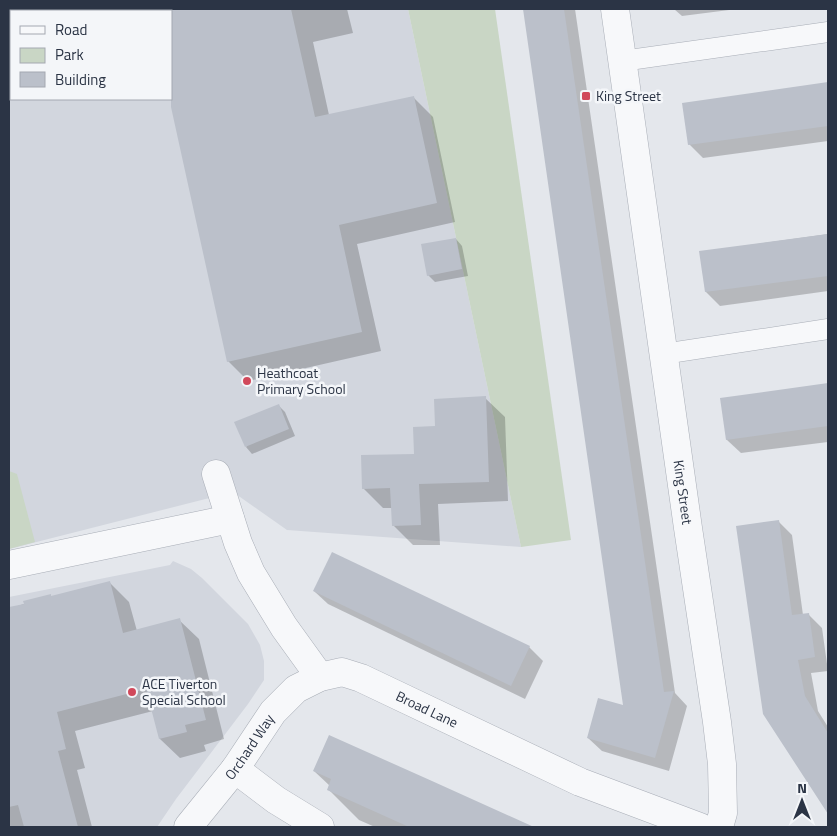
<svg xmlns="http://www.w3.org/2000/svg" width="837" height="836" font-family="'Titillium Web',sans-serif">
	<rect width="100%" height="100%" fill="#e4e7ec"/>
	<g fill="#d2d6de" fill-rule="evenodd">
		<path d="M 9,9 L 408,9 L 521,547 L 287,530 L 233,492 L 9,549 ZM 11,11 L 171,11 L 171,99 L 11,99 Z"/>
		<path d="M 173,561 L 191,569 L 202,578 L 248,624 L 260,645 L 264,661 L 264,680 L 248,704 L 176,799 L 157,827 L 9,827 L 9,597 L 170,565 Z"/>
	</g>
	<g fill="#c9d6c5">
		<path d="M 408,9 L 495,9 L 571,540 L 521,547 Z"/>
		<path d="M 9,471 L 17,474 L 35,542 L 9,549 Z"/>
	</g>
	<g fill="#0003">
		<path d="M 125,9 L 347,9 L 353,33 L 313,42 L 329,115 L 413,97 L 433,117 L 455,222 L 357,244 L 381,351 L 248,381 L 228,361 L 171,99 L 171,11 L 126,11 Z"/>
		<path d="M 524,9 L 575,9 L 675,693 L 687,706 L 669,771 L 602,751 L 588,738 L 625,707 Z"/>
		<path d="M 674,9 L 737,9 L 682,16 Z"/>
		<path d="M 828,84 L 828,141 L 703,158 L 689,144 L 683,104 Z"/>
		<path d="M 828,234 L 828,291 L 720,306 L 706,292 L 701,252 Z"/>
		<path d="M 456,239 L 462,246 L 468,276 L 435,282 L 428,275 Z"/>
		<path d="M 828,385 L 828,442 L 741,453 L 727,440 L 722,399 Z"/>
		<path d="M 485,398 L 505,417 L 508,501 L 438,504 L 440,545 L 413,545 L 393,525 L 392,508 L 383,508 L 363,488 L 416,455 L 436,427 Z"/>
		<path d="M 278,405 L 285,412 L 295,436 L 252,454 L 246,447 Z"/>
		<path d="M 778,521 L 792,535 L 803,615 L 808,614 L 822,628 L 828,671 L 811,673 L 818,711 L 828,727 L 828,804 L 814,790 Z"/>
		<path d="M 110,583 L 129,602 L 137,631 L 179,620 L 199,639 L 224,739 L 204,745 L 206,751 L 180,758 L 160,739 L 153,711 L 75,731 L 85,768 L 77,770 L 92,827 L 9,827 L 9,609 L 50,595 L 52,597 Z"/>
		<path d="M 314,591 L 529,647 L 543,661 L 525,699 L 328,604 Z"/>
		<path d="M 314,771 L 528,826 L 529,827 L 375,827 L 359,820 L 328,789 L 330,786 Z"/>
	</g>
	<g fill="#bbc0ca">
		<path d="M 171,9 L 291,9 L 315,117 L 414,96 L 437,203 L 339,225 L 362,332 L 227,362 L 171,107 Z"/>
		<path d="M 523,9 L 564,9 L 664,692 L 674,691 L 655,758 L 587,738 L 598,698 L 623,705 Z"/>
		<path d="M 828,82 L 828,126 L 688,145 L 682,103 Z"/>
		<path d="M 828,234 L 828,276 L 705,292 L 699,251 Z"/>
		<path d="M 456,238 L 462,269 L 427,276 L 421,244 Z"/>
		<path d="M 828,383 L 828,426 L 726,440 L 720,398 Z"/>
		<path d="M 486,396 L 489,482 L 419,484 L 421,525 L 392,526 L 390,488 L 362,489 L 361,455 L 414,454 L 413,427 L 435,426 L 434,399 Z"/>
		<path d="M 279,404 L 289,429 L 245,447 L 234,422 Z"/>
		<path d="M 779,520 L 792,615 L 809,613 L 815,657 L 798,660 L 805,696 L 828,733 L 828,814 L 763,714 L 736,526 Z"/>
		<path d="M 332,552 L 530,646 L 511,686 L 313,591 Z"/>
		<path d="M 110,581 L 123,633 L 180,618 L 206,720 L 185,725 L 187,732 L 159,739 L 146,689 L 57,712 L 66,749 L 58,751 L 78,827 L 24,827 L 18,805 L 9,807 L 9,607 L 24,604 L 23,601 L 51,594 L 51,596 Z"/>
		<path d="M 329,735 L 432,781 L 534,827 L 409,827 L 327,790 L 331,779 L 313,771 Z"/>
	</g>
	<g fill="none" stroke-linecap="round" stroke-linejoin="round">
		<g stroke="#a9aeb7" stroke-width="21">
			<g id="lane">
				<path d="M 622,61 L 828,32"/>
				<path d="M 663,354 L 828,329"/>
			</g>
		</g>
		<g stroke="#a9aeb7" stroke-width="29">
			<g id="street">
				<path id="s1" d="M 615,9 L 688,528 L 717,722 L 722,764 L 723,813 L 719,827"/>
				<path d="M 216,474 L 238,543 L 251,573 L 284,627 L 320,677"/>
				<path d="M 9,565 L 230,519"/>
				<path d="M 235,769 L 276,800 L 320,827"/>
				<path id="s2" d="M 188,827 L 235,769 L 273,712 L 296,689 L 320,677 L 342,672 L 361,678 L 580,782 L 700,827"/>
			</g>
		</g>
		<use href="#lane" stroke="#f7f8fa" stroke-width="20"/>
		<use href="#street" stroke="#f7f8fa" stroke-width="28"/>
	</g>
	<g fill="#d1495b" stroke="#f4f6f9" stroke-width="2">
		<rect x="581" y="91" width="10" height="10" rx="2.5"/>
		<circle cx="247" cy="381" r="5"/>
		<circle cx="132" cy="692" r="5"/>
	</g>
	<g text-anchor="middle" stroke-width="5" stroke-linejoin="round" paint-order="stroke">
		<g font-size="14" fill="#2b3445" stroke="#f4f6f9" text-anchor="start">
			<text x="596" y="101">King Street</text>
			<text x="257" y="378">Heathcoat<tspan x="257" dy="16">Primary School</tspan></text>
			<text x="142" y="689">ACE Tiverton<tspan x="142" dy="16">Special School</tspan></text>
		</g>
		<g font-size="14" fill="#2b3445" stroke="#f4f6f9">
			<text dy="5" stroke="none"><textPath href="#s1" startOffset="488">King Street</textPath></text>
			<text dy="5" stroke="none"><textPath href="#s2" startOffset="318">Broad Lane</textPath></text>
			<text dy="5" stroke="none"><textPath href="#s2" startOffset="101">Orchard Way</textPath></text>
		</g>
	</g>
	<rect width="837" height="836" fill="none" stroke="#2b3445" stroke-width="20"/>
	<rect x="10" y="10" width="162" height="90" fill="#f4f6f9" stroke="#a4a8b1"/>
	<rect x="20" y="26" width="25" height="8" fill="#f7f8fa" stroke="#a4a8b1"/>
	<text x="55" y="35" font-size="15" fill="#2b3445">Road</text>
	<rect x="20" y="48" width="25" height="15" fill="#c9d6c5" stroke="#a4a8b1"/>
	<text x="55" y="60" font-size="15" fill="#2b3445">Park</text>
	<rect x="20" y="72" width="25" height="15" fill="#bbc0ca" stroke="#a4a8b1"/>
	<text x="55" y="85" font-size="15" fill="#2b3445">Building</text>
	<g transform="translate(802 801)" stroke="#f4f6f9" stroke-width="4" paint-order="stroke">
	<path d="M0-4L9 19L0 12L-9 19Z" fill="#2b3445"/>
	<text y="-8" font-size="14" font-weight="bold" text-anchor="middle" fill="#2b3445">N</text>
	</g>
</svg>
